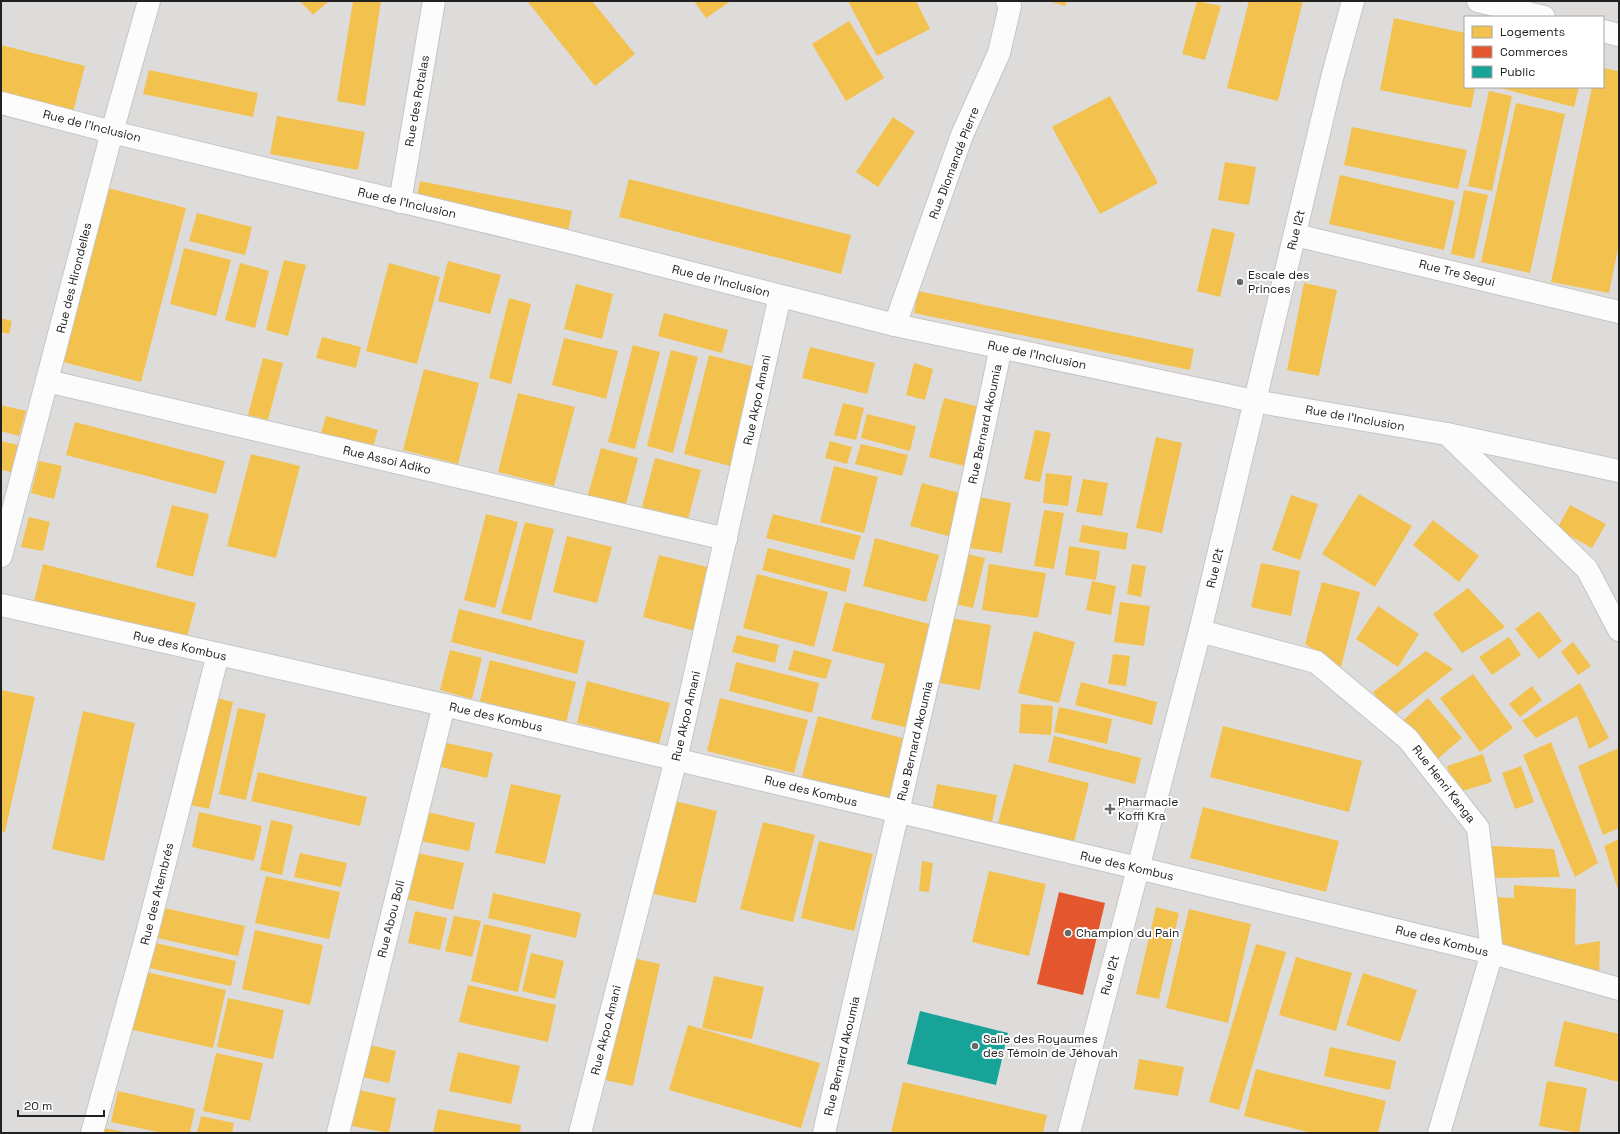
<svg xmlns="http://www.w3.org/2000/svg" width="1620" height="1134" font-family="'Space Grotesk',sans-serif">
	<rect width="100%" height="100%" fill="#efece9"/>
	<path fill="#dedcdb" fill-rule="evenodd" d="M 1,1 L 1619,1 L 1619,1133 L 1,1133 ZM 1465,17 L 1603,17 L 1603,87 L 1465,87 Z"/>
	<g fill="#f2c14e">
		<path d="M 300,1 L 329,1 L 313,15 Z"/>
		<path d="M 353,1 L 381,1 L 365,106 L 337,101 Z"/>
		<path d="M 527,1 L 592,1 L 635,54 L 595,86 Z"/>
		<path d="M 694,1 L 731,1 L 706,18 Z"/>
		<path d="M 848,1 L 916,1 L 930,29 L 877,56 Z"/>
		<path d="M 1048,1 L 1067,1 L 1065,6 Z"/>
		<path d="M 1197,1 L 1221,6 L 1205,60 L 1182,54 Z"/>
		<path d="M 1249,1 L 1303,1 L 1278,101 L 1227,88 Z"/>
		<path d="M 1394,18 L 1465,33 L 1465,87 L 1475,87 L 1471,108 L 1380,90 Z"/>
		<path d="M 849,21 L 884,78 L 846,101 L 812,44 Z"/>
		<path d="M 1,45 L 85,66 L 73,112 L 1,93 Z"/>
		<path d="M 1603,68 L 1619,71 L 1619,244 L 1609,293 L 1551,282 L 1592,87 L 1603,87 Z"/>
		<path d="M 149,70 L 258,93 L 253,117 L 143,94 Z"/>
		<path d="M 1496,87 L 1579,87 L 1574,107 Z"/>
		<path d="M 1489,91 L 1512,96 L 1492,191 L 1468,186 Z"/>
		<path d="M 1110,96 L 1158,183 L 1100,214 L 1052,127 Z"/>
		<path d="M 1516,103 L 1565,114 L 1530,273 L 1481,262 Z"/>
		<path d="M 277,116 L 365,132 L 358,170 L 270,154 Z"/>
		<path d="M 893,117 L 915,132 L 878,187 L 856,172 Z"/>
		<path d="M 1352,127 L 1467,150 L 1458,189 L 1344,165 Z"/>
		<path d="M 1225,162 L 1256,167 L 1249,205 L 1218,200 Z"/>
		<path d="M 1340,175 L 1455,201 L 1444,250 L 1329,224 Z"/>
		<path d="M 629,179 L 851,235 L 841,274 L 619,217 Z"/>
		<path d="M 420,181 L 572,211 L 568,232 L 416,202 Z"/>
		<path d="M 104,187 L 186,208 L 141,382 L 59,361 Z"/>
		<path d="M 1464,190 L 1488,195 L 1474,259 L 1451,254 Z"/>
		<path d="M 197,213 L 252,227 L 245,255 L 189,241 Z"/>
		<path d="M 1212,228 L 1235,233 L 1220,297 L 1197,291 Z"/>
		<path d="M 184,248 L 231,260 L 216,316 L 170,304 Z"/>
		<path d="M 284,260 L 306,265 L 288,336 L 266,330 Z"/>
		<path d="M 448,261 L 501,275 L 490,314 L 438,301 Z"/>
		<path d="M 240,263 L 269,271 L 255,328 L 225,320 Z"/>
		<path d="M 389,263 L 440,277 L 417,364 L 366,351 Z"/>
		<path d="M 1304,283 L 1337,290 L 1319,376 L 1287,370 Z"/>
		<path d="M 576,284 L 613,294 L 602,339 L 564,329 Z"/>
		<path d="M 918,291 L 1194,349 L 1190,370 L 914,313 Z"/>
		<path d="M 509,298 L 531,304 L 511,384 L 489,378 Z"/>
		<path d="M 664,313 L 728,330 L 722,353 L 658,336 Z"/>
		<path d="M 1,318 L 12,321 L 9,334 L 1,332 Z"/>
		<path d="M 322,337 L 361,347 L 356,368 L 316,358 Z"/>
		<path d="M 564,338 L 618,351 L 606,399 L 552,385 Z"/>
		<path d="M 633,345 L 660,352 L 635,449 L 608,442 Z"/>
		<path d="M 810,347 L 875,363 L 867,394 L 802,378 Z"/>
		<path d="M 671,350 L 698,357 L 673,453 L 647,446 Z"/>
		<path d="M 709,355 L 759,368 L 734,467 L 684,454 Z"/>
		<path d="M 263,358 L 283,363 L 268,420 L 248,415 Z"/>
		<path d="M 914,363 L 933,369 L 925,400 L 906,395 Z"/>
		<path d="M 424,369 L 479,383 L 458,464 L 403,450 Z"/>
		<path d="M 518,393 L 575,407 L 554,486 L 498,472 Z"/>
		<path d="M 944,398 L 987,409 L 972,468 L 929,457 Z"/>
		<path d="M 843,403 L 864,408 L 856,440 L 834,435 Z"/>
		<path d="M 1,405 L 26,411 L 19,436 L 1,431 Z"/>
		<path d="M 867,414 L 916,426 L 910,451 L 861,438 Z"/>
		<path d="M 326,416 L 378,430 L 373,447 L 321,433 Z"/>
		<path d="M 75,422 L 225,461 L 216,494 L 66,455 Z"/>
		<path d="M 1035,430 L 1051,433 L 1040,482 L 1024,479 Z"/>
		<path d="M 1156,437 L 1182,443 L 1162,533 L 1136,528 Z"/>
		<path d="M 1,441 L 18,445 L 11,472 L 1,470 Z"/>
		<path d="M 830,441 L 852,447 L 847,464 L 825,458 Z"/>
		<path d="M 861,444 L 908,455 L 902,476 L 855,464 Z"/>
		<path d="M 601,448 L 638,458 L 624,512 L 586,502 Z"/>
		<path d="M 251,454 L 300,466 L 276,558 L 227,546 Z"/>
		<path d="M 655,458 L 701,470 L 688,519 L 642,507 Z"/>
		<path d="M 39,461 L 62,466 L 54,499 L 31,493 Z"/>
		<path d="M 834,466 L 878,477 L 864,533 L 820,522 Z"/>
		<path d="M 1046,473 L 1072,476 L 1068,506 L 1043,503 Z"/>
		<path d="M 1083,479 L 1108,483 L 1102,516 L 1076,512 Z"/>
		<path d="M 922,483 L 967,495 L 956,538 L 910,526 Z"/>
		<path d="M 1359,494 L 1412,526 L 1375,587 L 1322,554 Z"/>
		<path d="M 1291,495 L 1318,504 L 1300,560 L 1272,550 Z"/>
		<path d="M 978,497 L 1011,503 L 1002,553 L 970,548 Z"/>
		<path d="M 172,505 L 209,514 L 193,577 L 156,567 Z"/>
		<path d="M 1570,505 L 1606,524 L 1592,548 L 1557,529 Z"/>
		<path d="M 1044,510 L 1064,513 L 1054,569 L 1034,566 Z"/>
		<path d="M 486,514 L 518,522 L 495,608 L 464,600 Z"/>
		<path d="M 773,514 L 861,536 L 854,560 L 766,538 Z"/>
		<path d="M 29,517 L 50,522 L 43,551 L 21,547 Z"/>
		<path d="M 1433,520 L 1479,556 L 1459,582 L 1413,545 Z"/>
		<path d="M 525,522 L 554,529 L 531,621 L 501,613 Z"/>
		<path d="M 1082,525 L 1128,533 L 1126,550 L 1079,542 Z"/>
		<path d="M 567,536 L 612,547 L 597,603 L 553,592 Z"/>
		<path d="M 875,538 L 939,555 L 926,602 L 863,586 Z"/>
		<path d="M 1069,546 L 1100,551 L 1096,580 L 1065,575 Z"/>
		<path d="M 768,548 L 851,569 L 846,592 L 762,570 Z"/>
		<path d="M 966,554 L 985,558 L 973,608 L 955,604 Z"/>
		<path d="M 659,555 L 711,568 L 695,631 L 643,617 Z"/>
		<path d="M 1261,563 L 1300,571 L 1291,616 L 1251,607 Z"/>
		<path d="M 43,564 L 196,603 L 186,641 L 34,602 Z"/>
		<path d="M 989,564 L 1046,573 L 1038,618 L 982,610 Z"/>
		<path d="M 1132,564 L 1146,566 L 1141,597 L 1127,594 Z"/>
		<path d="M 757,574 L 828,592 L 814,647 L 743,628 Z"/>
		<path d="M 1092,581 L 1116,586 L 1111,615 L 1086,610 Z"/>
		<path d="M 1322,582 L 1360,592 L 1341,667 L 1305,644 Z"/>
		<path d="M 1468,588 L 1505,627 L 1462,653 L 1433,614 Z"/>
		<path d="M 845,602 L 933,625 L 909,728 L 871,719 L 885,664 L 832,651 Z"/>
		<path d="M 1120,602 L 1150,606 L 1144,646 L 1114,642 Z"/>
		<path d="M 1378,606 L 1419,634 L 1398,667 L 1356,639 Z"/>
		<path d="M 459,609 L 585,641 L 577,674 L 451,642 Z"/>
		<path d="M 1539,611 L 1562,641 L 1539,659 L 1515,629 Z"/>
		<path d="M 951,618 L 991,625 L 980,690 L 940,683 Z"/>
		<path d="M 1034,631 L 1075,642 L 1059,703 L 1018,693 Z"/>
		<path d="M 737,635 L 779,645 L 775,663 L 732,652 Z"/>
		<path d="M 1509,637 L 1521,655 L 1492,675 L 1479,657 Z"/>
		<path d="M 1573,642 L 1591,666 L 1578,675 L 1561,652 Z"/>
		<path d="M 450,650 L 482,658 L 472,699 L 440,690 Z"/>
		<path d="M 794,650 L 832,660 L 826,679 L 788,670 Z"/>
		<path d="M 1426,651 L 1453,669 L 1392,717 L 1373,692 Z"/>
		<path d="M 1113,654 L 1130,656 L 1126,686 L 1108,684 Z"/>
		<path d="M 490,660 L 576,682 L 566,723 L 480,701 Z"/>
		<path d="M 736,662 L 819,683 L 812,713 L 729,691 Z"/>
		<path d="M 1473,674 L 1513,728 L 1480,752 L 1440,698 Z"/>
		<path d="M 587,681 L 670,703 L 659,744 L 577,723 Z"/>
		<path d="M 1081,682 L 1157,702 L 1152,725 L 1075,705 Z"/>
		<path d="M 1580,683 L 1609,738 L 1589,749 L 1577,716 L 1536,738 L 1522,721 Z"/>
		<path d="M 1532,686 L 1542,700 L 1520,717 L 1509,704 Z"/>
		<path d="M 1,690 L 35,697 L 5,832 L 1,831 Z"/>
		<path d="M 210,696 L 233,702 L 209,809 L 186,804 Z"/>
		<path d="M 720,698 L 808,720 L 794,773 L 707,751 Z"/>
		<path d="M 1428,698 L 1462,738 L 1434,762 L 1400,723 Z"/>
		<path d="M 1021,704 L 1053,706 L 1051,735 L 1019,733 Z"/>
		<path d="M 1059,707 L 1112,719 L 1107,744 L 1054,732 Z"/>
		<path d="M 238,708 L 266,714 L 246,800 L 219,794 Z"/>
		<path d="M 83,711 L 135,723 L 104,861 L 52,849 Z"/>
		<path d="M 818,716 L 910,740 L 894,801 L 802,777 Z"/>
		<path d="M 1223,726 L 1362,761 L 1349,812 L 1210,777 Z"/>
		<path d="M 1054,736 L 1141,758 L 1135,784 L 1048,762 Z"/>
		<path d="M 442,742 L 493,753 L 487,778 L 437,766 Z"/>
		<path d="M 1551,742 L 1598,863 L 1575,877 L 1523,755 Z"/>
		<path d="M 1619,748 L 1619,828 L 1603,835 L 1578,766 Z"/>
		<path d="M 1483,754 L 1492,782 L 1456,793 L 1447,766 Z"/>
		<path d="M 1014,764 L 1089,783 L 1074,842 L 998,823 Z"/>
		<path d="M 1521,766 L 1534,802 L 1515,809 L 1502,773 Z"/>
		<path d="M 258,772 L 367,797 L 360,826 L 251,801 Z"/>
		<path d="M 511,784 L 561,795 L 545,864 L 495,853 Z"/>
		<path d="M 937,784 L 997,795 L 991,828 L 931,817 Z"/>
		<path d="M 670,800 L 717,811 L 696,903 L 649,893 Z"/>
		<path d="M 1203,807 L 1339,841 L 1326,892 L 1190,858 Z"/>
		<path d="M 423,811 L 475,823 L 469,851 L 416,840 Z"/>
		<path d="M 199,812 L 262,826 L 254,861 L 192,847 Z"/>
		<path d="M 271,820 L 293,825 L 282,875 L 260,870 Z"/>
		<path d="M 763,822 L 815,835 L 793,922 L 740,909 Z"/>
		<path d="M 1619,839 L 1619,893 L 1604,846 Z"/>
		<path d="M 819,841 L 873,854 L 854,931 L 801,918 Z"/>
		<path d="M 1492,846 L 1554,849 L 1560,877 L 1491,878 Z"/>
		<path d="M 413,852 L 464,863 L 453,910 L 402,898 Z"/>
		<path d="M 300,853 L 347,863 L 341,887 L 294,877 Z"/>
		<path d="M 922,861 L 933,863 L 929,892 L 919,891 Z"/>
		<path d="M 989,871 L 1046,884 L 1029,956 L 972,942 Z"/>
		<path d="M 266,876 L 340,892 L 329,939 L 255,923 Z"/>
		<path d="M 1514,885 L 1576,889 L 1575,945 L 1600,941 L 1599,975 L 1500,948 L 1492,897 L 1514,898 Z"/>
		<path d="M 493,893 L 581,913 L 576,938 L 488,918 Z"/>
		<path d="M 160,907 L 245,926 L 238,956 L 153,937 Z"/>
		<path d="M 1156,907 L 1179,913 L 1159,999 L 1136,994 Z"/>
		<path d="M 1189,909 L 1251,924 L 1228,1023 L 1166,1008 Z"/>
		<path d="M 415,911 L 447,918 L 440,950 L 408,943 Z"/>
		<path d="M 454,916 L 481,921 L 472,957 L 445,951 Z"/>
		<path d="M 484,924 L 531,935 L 518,992 L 471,981 Z"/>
		<path d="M 255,930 L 323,945 L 310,1005 L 242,989 Z"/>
		<path d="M 151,942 L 236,961 L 231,986 L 145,967 Z"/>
		<path d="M 1256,944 L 1286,952 L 1239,1110 L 1209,1102 Z"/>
		<path d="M 531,953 L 564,961 L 555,999 L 522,991 Z"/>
		<path d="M 628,957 L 660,964 L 633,1086 L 600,1079 Z"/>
		<path d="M 1296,957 L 1352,973 L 1336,1031 L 1279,1015 Z"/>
		<path d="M 142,971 L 226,990 L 213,1048 L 129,1029 Z"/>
		<path d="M 1363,973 L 1417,990 L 1400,1042 L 1346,1025 Z"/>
		<path d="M 714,976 L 764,987 L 752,1039 L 702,1028 Z"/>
		<path d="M 468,985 L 556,1005 L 548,1042 L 459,1022 Z"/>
		<path d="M 228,998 L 284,1010 L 273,1059 L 217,1047 Z"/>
		<path d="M 1564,1021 L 1619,1034 L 1619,1082 L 1554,1066 Z"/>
		<path d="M 688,1025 L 820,1063 L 801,1128 L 669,1090 Z"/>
		<path d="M 361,1043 L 396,1051 L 389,1083 L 354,1075 Z"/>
		<path d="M 1330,1047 L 1396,1061 L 1390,1090 L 1324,1076 Z"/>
		<path d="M 458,1052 L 520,1066 L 511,1104 L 449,1091 Z"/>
		<path d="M 216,1053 L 263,1063 L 250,1121 L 203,1111 Z"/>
		<path d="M 1139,1059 L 1184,1067 L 1178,1096 L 1134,1089 Z"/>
		<path d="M 1256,1069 L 1386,1101 L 1378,1133 L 1312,1133 L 1244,1116 Z"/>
		<path d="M 1547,1081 L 1587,1088 L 1579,1133 L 1539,1126 Z"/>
		<path d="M 903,1082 L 1047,1115 L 1043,1133 L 891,1133 Z"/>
		<path d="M 354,1089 L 396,1098 L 389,1133 L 347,1125 Z"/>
		<path d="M 118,1091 L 195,1109 L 190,1133 L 163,1133 L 111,1122 Z"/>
		<path d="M 438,1109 L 521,1125 L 520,1133 L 433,1133 Z"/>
		<path d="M 201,1116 L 234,1123 L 232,1133 L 197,1133 Z"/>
		<path d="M 103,1128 L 125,1132 L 125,1133 L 102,1133 Z"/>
	</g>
	<path fill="#e4572e" d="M 1059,892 L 1105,903 L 1083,995 L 1037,984 Z"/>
	<path fill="#17a398" d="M 920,1011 L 1008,1033 L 996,1085 L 907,1064 Z"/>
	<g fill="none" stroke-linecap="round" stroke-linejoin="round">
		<g stroke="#c6c5c4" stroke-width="24">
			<g id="minor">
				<path d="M 1478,1 L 1544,17"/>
				<path d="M 1603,31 L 1619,35"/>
				<path d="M 1,103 L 112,132 L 566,241 L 895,325 L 1254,401 L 1447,434 L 1619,471"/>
				<path d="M 400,202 L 434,1"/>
				<path d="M 1295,235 L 1619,312"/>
				<path d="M 895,325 L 962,135 L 999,53 L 1010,6 L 1007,1"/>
				<path d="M 47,381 L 726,539"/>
				<path d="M 1447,434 L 1587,569 L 1619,630"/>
				<path d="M 1,556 L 112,132 L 149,1"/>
				<path d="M 1,605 L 444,705 L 1138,868 L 1492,953 L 1619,989"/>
				<path d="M 1200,631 L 1316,662 L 1408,739 L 1478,828 L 1492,953 L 1439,1133"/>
				<path d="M 92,1133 L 144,945 L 218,654"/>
				<path d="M 338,1133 L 444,705"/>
				<path d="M 580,1133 L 676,759 L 780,296"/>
				<path d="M 824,1133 L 954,568 L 1001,347"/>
				<path d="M 1069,1133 L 1200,631 L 1332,78 L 1353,1"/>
			</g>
		</g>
		<use href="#minor" stroke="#fdfcfc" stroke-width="22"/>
	</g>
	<g fill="#696867" stroke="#fff" stroke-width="1.5">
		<circle cx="1240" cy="282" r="4"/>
		<path d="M1108 803h4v4h4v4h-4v4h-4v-4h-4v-4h4z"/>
		<circle cx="1068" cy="933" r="4"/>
		<circle cx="975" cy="1046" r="4"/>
	</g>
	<g text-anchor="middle" stroke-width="4" stroke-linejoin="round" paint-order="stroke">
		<g font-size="12" fill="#212121" stroke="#fff">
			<text transform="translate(417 101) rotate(-80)" y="4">Rue des Rotalas</text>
			<text transform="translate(92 126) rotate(14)" y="4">Rue de l'Inclusion</text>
			<text transform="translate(954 163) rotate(-69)" y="4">Rue Diomandé Pierre</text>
			<text transform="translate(407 203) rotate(13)" y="4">Rue de l'Inclusion</text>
			<text transform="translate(1296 230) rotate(-76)" y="4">Rue I2t</text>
			<text transform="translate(1457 273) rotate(14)" y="4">Rue Tre Segui</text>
			<text transform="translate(74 278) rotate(-76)" y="4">Rue des Hirondelles</text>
			<text transform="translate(721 281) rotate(14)" y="4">Rue de l'Inclusion</text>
			<text transform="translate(1037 355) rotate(12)" y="4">Rue de l'Inclusion</text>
			<text transform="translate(757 400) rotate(-78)" y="4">Rue Akpo Amani</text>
			<text transform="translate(1355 418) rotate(10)" y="4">Rue de l'Inclusion</text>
			<text transform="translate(985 424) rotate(-78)" y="4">Rue Bernard Akoumia</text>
			<text transform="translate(387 460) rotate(13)" y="4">Rue Assoi Adiko</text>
			<text transform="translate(1215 568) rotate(-77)" y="4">Rue I2t</text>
			<text transform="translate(180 646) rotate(13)" y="4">Rue des Kombus</text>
			<text transform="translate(686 716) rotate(-77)" y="4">Rue Akpo Amani</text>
			<text transform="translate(496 717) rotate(13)" y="4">Rue des Kombus</text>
			<text transform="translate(915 741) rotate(-77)" y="4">Rue Bernard Akoumia</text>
			<text transform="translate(1444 784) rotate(52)" y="4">Rue Henri Kanga</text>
			<text transform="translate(811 791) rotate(14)" y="4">Rue des Kombus</text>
			<text transform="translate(1127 866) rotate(13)" y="4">Rue des Kombus</text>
			<text transform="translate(157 894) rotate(-76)" y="4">Rue des Atembrés</text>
			<text transform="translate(391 919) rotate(-76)" y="4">Rue Abou Boli</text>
			<text transform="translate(1442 941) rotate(14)" y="4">Rue des Kombus</text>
			<text transform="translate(1110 975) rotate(-75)" y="4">Rue I2t</text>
			<text transform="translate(606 1030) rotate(-76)" y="4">Rue Akpo Amani</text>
			<text transform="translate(842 1056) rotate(-77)" y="4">Rue Bernard Akoumia</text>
		</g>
		<g font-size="12" fill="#212121" stroke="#fff" text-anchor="start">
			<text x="1248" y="279">Escale des<tspan x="1248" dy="14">Princes</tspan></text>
			<text x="1118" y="806">Pharmacie<tspan x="1118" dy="14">Koffi Kra</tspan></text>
			<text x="1076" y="937">Champion du Pain</text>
			<text x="983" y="1043">Salle des Royaumes<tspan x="983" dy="14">des Témoin de Jéhovah</tspan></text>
		</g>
	</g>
	<rect width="1620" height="1134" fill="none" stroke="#212121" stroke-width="4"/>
	<rect x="1464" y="16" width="140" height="72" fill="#ffffff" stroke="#a6a6a6"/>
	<rect x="1472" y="26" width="20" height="12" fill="#f2c14e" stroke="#a6a6a6"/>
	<text x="1500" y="36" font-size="12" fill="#212121">Logements</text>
	<rect x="1472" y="46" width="20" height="12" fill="#e4572e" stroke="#a6a6a6"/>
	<text x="1500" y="56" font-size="12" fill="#212121">Commerces</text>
	<rect x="1472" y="66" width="20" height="12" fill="#17a398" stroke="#a6a6a6"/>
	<text x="1500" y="76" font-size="12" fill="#212121">Public</text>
	<path d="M18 1110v6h86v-6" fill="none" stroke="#212121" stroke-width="2"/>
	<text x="24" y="1110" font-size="12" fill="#212121" stroke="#ffffff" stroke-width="3" paint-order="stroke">20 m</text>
</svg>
